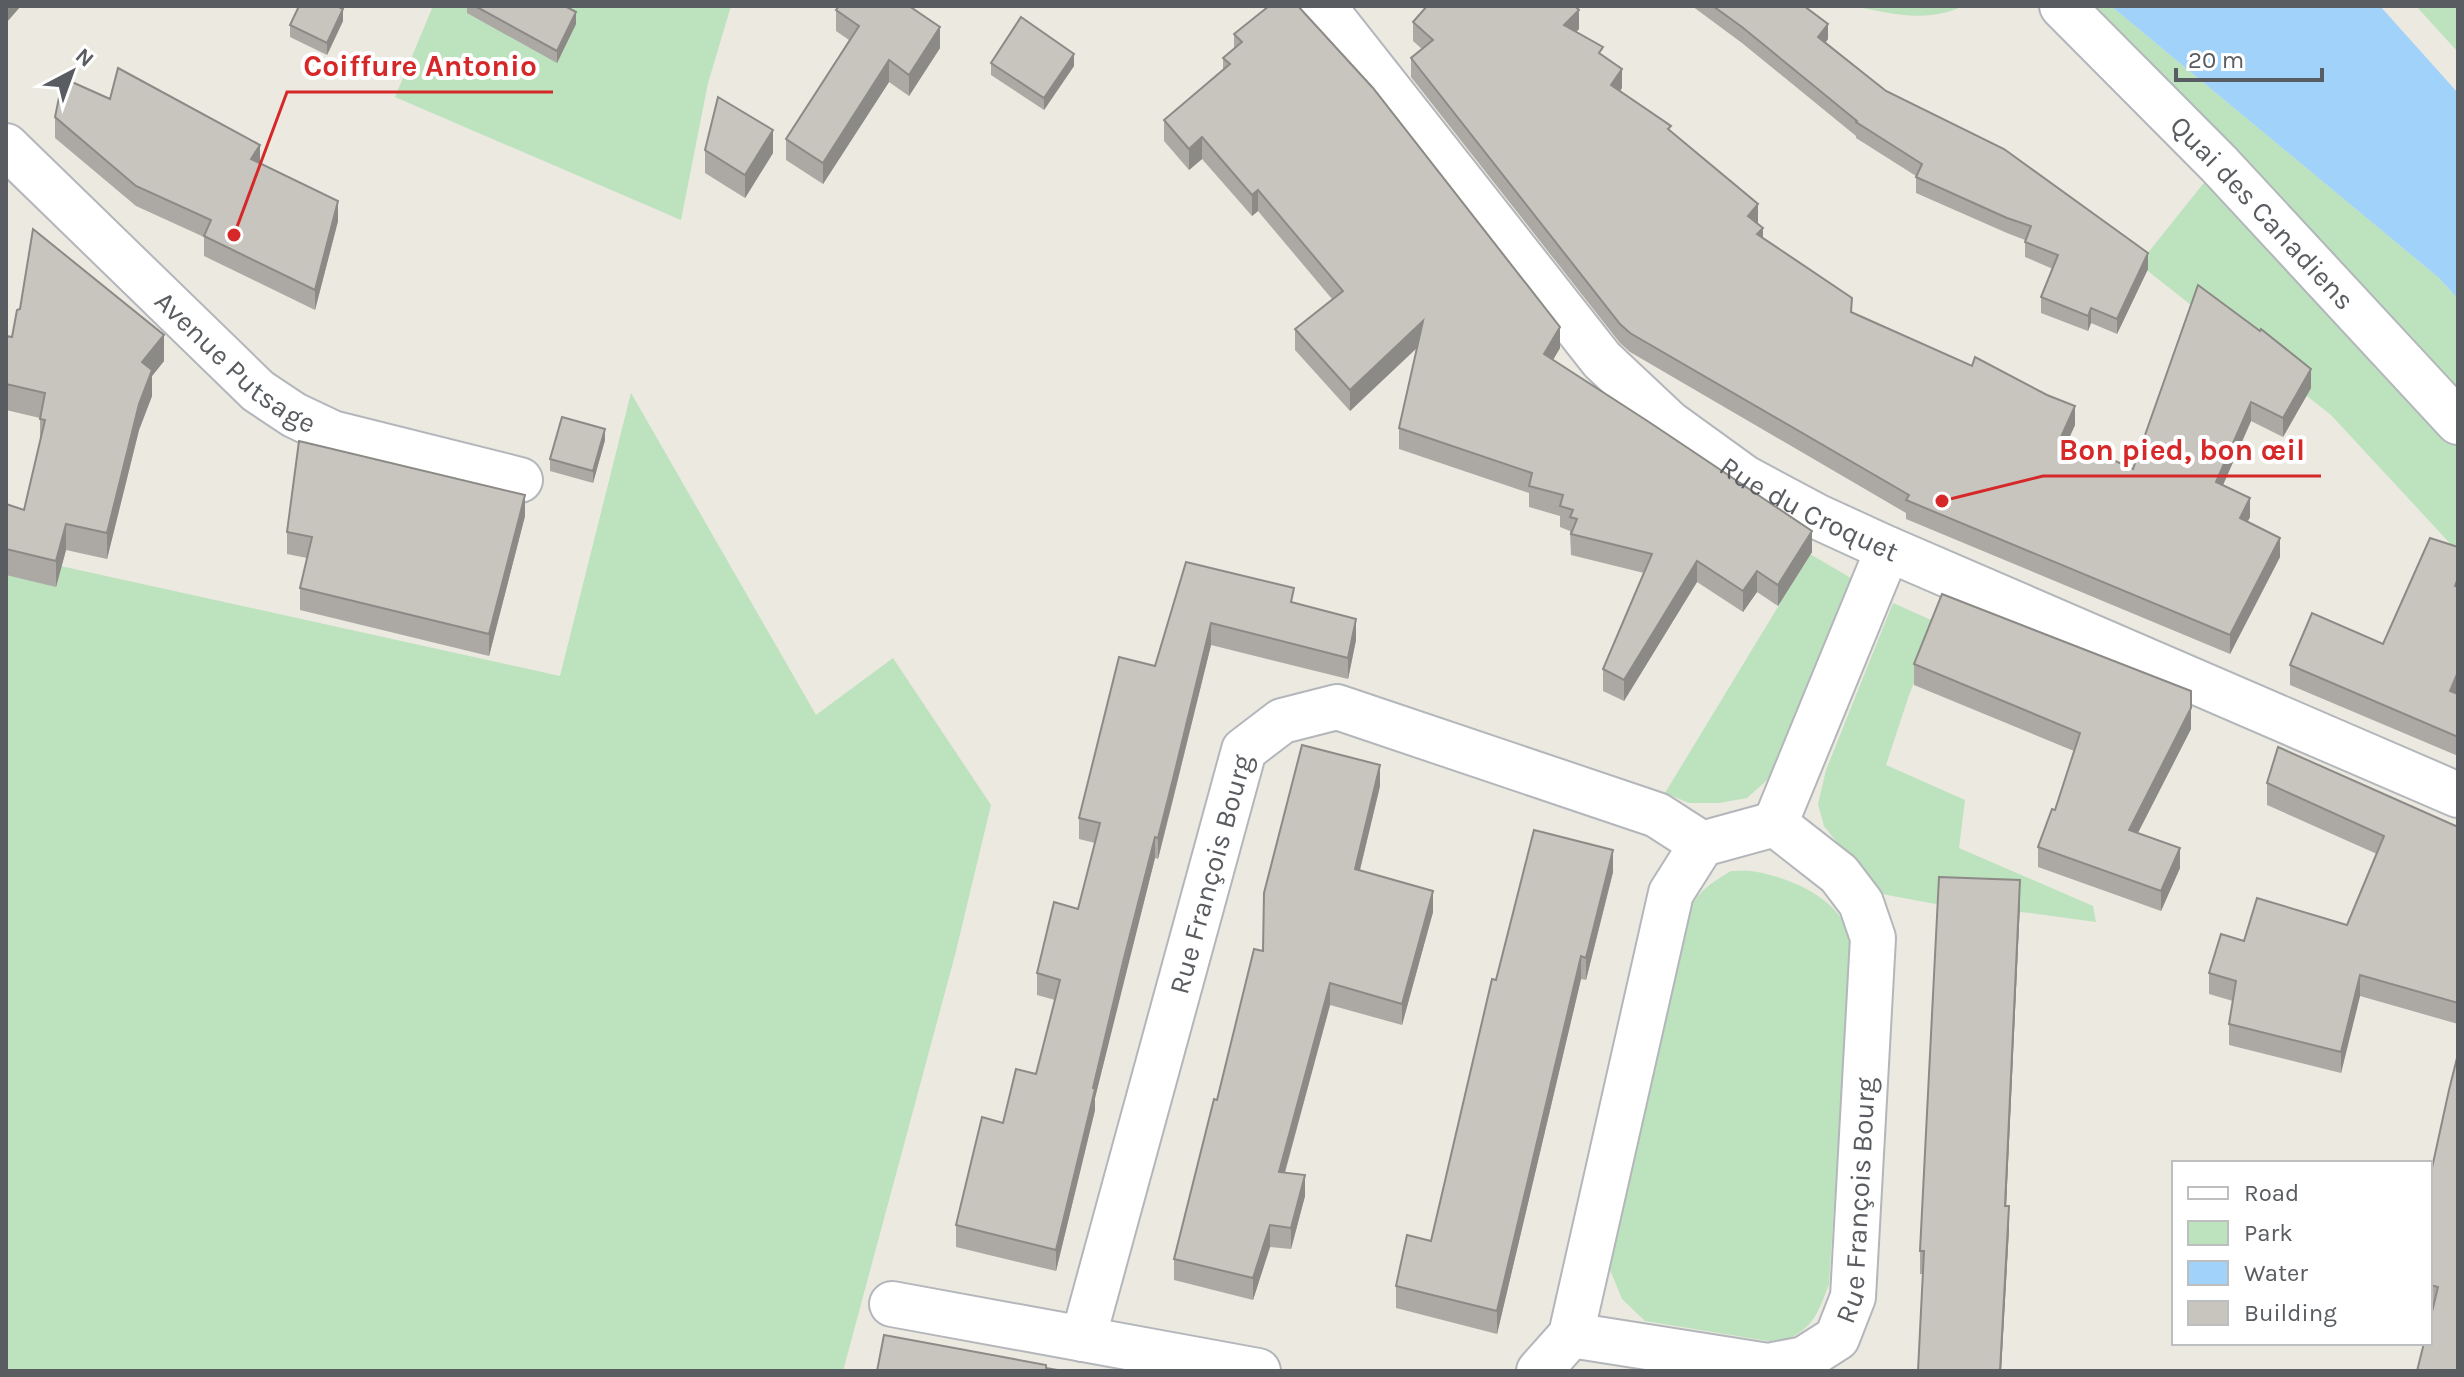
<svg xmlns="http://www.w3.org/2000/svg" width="2464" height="1377" font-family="Karla,sans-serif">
	<rect width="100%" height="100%" fill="#ebe9e0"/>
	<g fill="#bde2be">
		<path d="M 433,6 L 731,6 L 708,83 L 681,220 L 395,97 Z"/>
		<path d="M 1854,6 L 1963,6 C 1928,23 1890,14 1854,6 Z"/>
		<path d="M 2062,6 L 2111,6 L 2439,278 L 2458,299 L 2458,552 L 2331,415 L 2139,264 L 2219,164 Z"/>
		<path d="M 2416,6 L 2458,6 L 2458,52 Z"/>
		<path d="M 631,393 L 816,715 L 893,658 L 991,805 L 955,955 L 843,1371 L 6,1371 L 6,554 L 560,676 Z"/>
		<path d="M 1810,554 L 1856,581 L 1780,765 L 1765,782 L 1747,798 L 1719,803 L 1689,803 L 1665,793 Z"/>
		<path d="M 1893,603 L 1938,623 L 1909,695 L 1886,765 L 1965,800 L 1959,848 L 2093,906 L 2096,922 L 2031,913 L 1941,905 L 1877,893 L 1824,826 L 1818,804 L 1826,770 Z"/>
		<path d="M 1731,871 C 1740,871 1749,870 1757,872 C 1791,878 1843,900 1850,939 C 1851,947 1850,956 1850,964 L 1829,1284 C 1817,1316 1813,1329 1780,1343 L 1645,1321 L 1622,1299 L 1606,1260 L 1681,925 C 1696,895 1702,888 1731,871 Z"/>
	</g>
	<path fill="#a1d2fa" d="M 2111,6 L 2380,6 L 2458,93 L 2458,299 L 2439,278 Z"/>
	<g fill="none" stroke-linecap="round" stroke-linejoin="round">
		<g stroke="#b3b6ba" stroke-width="48">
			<g id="street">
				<path id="s1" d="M 1323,6 L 1602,360 L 1669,423 L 1745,478 L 1816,516 L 1888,549 L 2458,795"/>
				<path id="s2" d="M 2062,6 L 2219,164 L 2458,422"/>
				<path id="s3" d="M 6,146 L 258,391 L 294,415 L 332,433 L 520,480"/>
				<path d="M 1775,824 L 1888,549"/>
				<path d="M 892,1304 L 1258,1371"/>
				<path id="s4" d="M 1571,1335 L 1768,1366 L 1804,1359 L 1837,1338 L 1853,1297 L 1873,938 L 1861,903 L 1839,874 L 1775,824"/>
				<path id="s5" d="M 1083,1339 L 1244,750 L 1282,721 L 1337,707 L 1657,815 L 1702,844"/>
				<path d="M 1539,1371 L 1571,1335 L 1671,893 L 1702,844 L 1775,824"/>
			</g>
		</g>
		<use href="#street" stroke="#fff" stroke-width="44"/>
	</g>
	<g fill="#aca9a4">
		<path d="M 467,6 L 565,6 L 576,24 L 557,63 L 467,13 Z"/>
		<path d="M 1692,6 L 1804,6 L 1828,39 L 1826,42 L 1886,91 L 2148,269 L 2117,334 L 2091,323 L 2088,331 L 2041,313 L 2041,297 L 2053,269 L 2025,257 L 2025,240 L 2007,233 L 1916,193 L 1916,176 L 1856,138 L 1856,136 L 1742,43 Z"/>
		<path d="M 836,10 L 940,48 L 909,96 L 889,82 L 823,184 L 786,160 L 786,139 L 849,40 L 836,31 Z"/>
		<path d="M 343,21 L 327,55 L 290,37 L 290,25 Z"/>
		<path d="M 1413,22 L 1579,29 L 1576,32 L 1603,56 L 1622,88 L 1620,91 L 1671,131 L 1757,223 L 1763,238 L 1852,312 L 2075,425 L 2068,440 L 2133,469 L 2198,285 L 2311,388 L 2283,437 L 2251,421 L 2223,485 L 2250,517 L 2247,522 L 2280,557 L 2230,654 L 1906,519 L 1906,513 L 1630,352 L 1620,343 L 1411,77 L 1411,58 L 1422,49 L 1413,41 Z"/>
		<path d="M 1234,34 L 1560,348 L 1553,360 L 1812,552 L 1778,606 L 1757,592 L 1743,612 L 1697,582 L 1624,701 L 1603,691 L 1603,669 L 1644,573 L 1571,555 L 1570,531 L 1560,527 L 1560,516 L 1529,507 L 1529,493 L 1399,449 L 1399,428 L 1417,348 L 1350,411 L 1295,350 L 1295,329 L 1332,299 L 1258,211 L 1252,216 L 1202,159 L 1189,170 L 1164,141 L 1164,120 L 1223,69 L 1223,58 L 1234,49 Z"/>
		<path d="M 991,63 L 1074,66 L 1044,110 L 991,75 Z"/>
		<path d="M 110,99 L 260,163 L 338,221 L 315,310 L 204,256 L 204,237 L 136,206 L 55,138 L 55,117 Z"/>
		<path d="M 705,150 L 773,153 L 745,198 L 705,173 Z"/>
		<path d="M 6,336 L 164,361 L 152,376 L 152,396 L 139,430 L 107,559 L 66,550 L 56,587 L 6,575 L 6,504 L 24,510 L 40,444 L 40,418 L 6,410 Z"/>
		<path d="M 605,440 L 593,483 L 550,471 L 550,459 Z"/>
		<path d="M 525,516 L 489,656 L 300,610 L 300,588 L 307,558 L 287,554 L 287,532 Z"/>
		<path d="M 2458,547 L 2458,756 L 2290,685 L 2290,665 L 2383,644 Z"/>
		<path d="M 1186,562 L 1356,640 L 1348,679 L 1211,645 L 1172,804 L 1158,859 L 1155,858 L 1124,980 L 1095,1098 L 1095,1110 L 1056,1271 L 956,1247 L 956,1225 L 1003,1123 L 1036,1074 L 1055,1000 L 1037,995 L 1037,973 L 1078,909 L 1095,843 L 1079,839 L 1079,818 L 1155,666 Z"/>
		<path d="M 1914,664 L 2191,729 L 2138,833 L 2180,868 L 2161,911 L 2038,867 L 2038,847 L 2055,810 L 2074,751 L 1914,685 Z"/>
		<path d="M 2267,783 L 2458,827 L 2458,1024 L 2360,996 L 2341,1073 L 2229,1045 L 2229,1024 L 2233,1001 L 2209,994 L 2209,973 L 2244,941 L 2347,925 L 2377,854 L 2267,805 Z"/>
		<path d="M 1380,786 L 1360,870 L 1433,912 L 1402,1025 L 1330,1005 L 1285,1173 L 1305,1196 L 1291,1249 L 1270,1247 L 1253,1300 L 1174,1280 L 1174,1259 L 1217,1100 L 1263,951 Z"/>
		<path d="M 1613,872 L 1586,980 L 1581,979 L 1497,1334 L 1396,1308 L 1396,1286 L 1431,1241 L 1496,980 Z"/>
		<path d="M 2020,903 L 2006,1206 L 2009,1229 L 2001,1371 L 1918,1371 L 1923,1274 L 1920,1274 L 1920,1251 Z"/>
		<path d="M 2430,1177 L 2458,1371 L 2433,1307 L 2430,1306 Z"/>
	</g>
	<g fill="#8c8a86">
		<path d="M 7,6 L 21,6 L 7,22 Z"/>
		<path d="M 343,9 L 343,21 L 327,55 L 327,43 Z"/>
		<path d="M 1579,10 L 1579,29 L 1564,44 L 1564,25 Z"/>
		<path d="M 576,12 L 576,24 L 557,63 L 557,51 Z"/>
		<path d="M 1828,24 L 1828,39 L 1818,52 L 1818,37 Z"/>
		<path d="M 940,27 L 940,48 L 909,96 L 909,75 Z"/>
		<path d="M 1074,54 L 1074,66 L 1044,110 L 1044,98 Z"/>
		<path d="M 889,60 L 889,82 L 823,184 L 823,163 Z"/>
		<path d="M 1622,69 L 1622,88 L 1611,104 L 1611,85 Z"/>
		<path d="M 773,130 L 773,153 L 745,198 L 745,175 Z"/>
		<path d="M 1202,137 L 1202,159 L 1189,170 L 1189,149 Z"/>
		<path d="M 260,145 L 260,165 L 251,159 Z"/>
		<path d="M 1258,190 L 1258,211 L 1252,216 L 1252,195 Z"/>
		<path d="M 338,201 L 338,221 L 315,310 L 315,290 Z"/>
		<path d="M 1758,204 L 1758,223 L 1748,235 L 1748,216 Z"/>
		<path d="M 1763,228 L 1763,247 L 1757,234 Z"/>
		<path d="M 2148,253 L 2148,269 L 2117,334 L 2117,319 Z"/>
		<path d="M 2091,308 L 2091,323 L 2088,331 L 2088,316 Z"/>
		<path d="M 1423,321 L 1423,342 L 1350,411 L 1350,390 Z"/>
		<path d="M 1560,327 L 1560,348 L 1544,375 L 1544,354 Z"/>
		<path d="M 164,335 L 164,361 L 152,376 L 152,396 L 139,430 L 107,559 L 107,533 L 142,362 Z"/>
		<path d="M 2311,369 L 2311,388 L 2283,437 L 2283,418 Z"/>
		<path d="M 2251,402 L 2251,421 L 2216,501 L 2216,482 Z"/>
		<path d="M 2075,406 L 2075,425 L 2061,456 L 2061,437 Z"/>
		<path d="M 605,429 L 605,440 L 593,483 L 593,471 Z"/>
		<path d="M 525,495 L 525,516 L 489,656 L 489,634 Z"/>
		<path d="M 2250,498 L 2250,517 L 2240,537 L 2240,518 Z"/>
		<path d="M 66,524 L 66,550 L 56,587 L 56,561 Z"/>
		<path d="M 1812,531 L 1812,552 L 1778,606 L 1778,585 Z"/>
		<path d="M 2280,538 L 2280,557 L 2230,654 L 2230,635 Z"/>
		<path d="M 1697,561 L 1697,582 L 1624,701 L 1624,680 Z"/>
		<path d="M 1757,571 L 1757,592 L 1743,612 L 1743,591 Z"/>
		<path d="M 1356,619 L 1356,640 L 1348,679 L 1348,658 Z"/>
		<path d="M 1211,623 L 1211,645 L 1158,859 L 1158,838 Z"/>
		<path d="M 2458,672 L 2458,692 L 2450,710 L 2450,691 Z"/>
		<path d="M 2191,708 L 2191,729 L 2129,850 L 2129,830 Z"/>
		<path d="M 1380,765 L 1380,786 L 1355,890 L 1355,869 Z"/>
		<path d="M 1155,837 L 1155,858 L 1095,1098 L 1095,1110 L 1056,1271 L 1056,1250 L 1093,1088 Z"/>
		<path d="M 2180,848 L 2180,868 L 2161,911 L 2161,891 Z"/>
		<path d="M 1613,850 L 1613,872 L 1586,980 L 1586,958 Z"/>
		<path d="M 2020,880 L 2020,903 L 2005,1229 L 2005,1206 Z"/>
		<path d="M 1433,891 L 1433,912 L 1402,1025 L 1402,1004 Z"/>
		<path d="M 1581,956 L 1581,979 L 1497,1334 L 1497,1311 Z"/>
		<path d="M 2360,975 L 2360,996 L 2341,1073 L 2341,1052 Z"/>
		<path d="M 1330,983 L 1330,1005 L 1279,1193 L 1279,1172 Z"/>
		<path d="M 1305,1175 L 1305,1196 L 1291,1249 L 1291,1228 Z"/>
		<path d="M 2009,1206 L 2009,1229 L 2001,1371 L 2000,1371 Z"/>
		<path d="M 1270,1225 L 1270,1247 L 1253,1300 L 1253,1278 Z"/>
	</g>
	<g fill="#c8c5bf" stroke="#8c8a86" stroke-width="2">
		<path d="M 299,6 L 337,6 L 343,9 L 327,43 L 290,25 Z"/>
		<path d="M 475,6 L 565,6 L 576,12 L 557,51 Z"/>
		<path d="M 839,6 L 909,6 L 940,27 L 909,75 L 889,60 L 823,163 L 786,139 L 859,26 L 836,10 Z"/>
		<path d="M 1269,6 L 1298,6 L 1373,88 L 1560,327 L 1544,354 L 1649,422 L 1812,531 L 1778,585 L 1757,571 L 1743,591 L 1697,561 L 1624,680 L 1603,669 L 1652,554 L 1571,534 L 1577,519 L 1570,517 L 1573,510 L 1560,506 L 1563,495 L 1529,486 L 1532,473 L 1399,428 L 1423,321 L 1350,390 L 1295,329 L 1343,291 L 1258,190 L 1252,195 L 1202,137 L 1189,149 L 1164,120 L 1230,64 L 1223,58 L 1242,42 L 1234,34 Z"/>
		<path d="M 1427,6 L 1575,6 L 1579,10 L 1564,25 L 1603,47 L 1599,53 L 1622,69 L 1611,85 L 1671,126 L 1668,129 L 1758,204 L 1748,216 L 1763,228 L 1757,234 L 1852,298 L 1851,312 L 1972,366 L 1975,357 L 2047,395 L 2075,406 L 2061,437 L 2133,469 L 2198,285 L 2260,331 L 2261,329 L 2311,369 L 2283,418 L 2251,402 L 2216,482 L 2250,498 L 2240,518 L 2280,538 L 2230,635 L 1906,500 L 1909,495 L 1630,333 L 1620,324 L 1411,58 L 1433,40 L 1413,22 Z"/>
		<path d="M 1713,6 L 1804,6 L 1828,24 L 1818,37 L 1886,91 L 2004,149 L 2148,253 L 2117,319 L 2091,308 L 2088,316 L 2041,297 L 2058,255 L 2025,242 L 2031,226 L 2007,218 L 1916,177 L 1922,164 L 1856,122 L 1857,121 L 1742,27 Z"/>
		<path d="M 1021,17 L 1074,54 L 1044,98 L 991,63 Z"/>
		<path d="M 118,68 L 260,145 L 251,159 L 338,201 L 315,290 L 204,236 L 211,220 L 136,186 L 55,117 L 63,78 L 110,99 Z"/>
		<path d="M 718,97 L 773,130 L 745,175 L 705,150 Z"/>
		<path d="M 33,229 L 164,335 L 142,362 L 152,370 L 139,404 L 107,533 L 66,524 L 56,561 L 6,549 L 6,504 L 24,510 L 45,420 L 40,419 L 45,393 L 6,384 L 6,336 L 12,337 L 17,310 L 20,309 Z"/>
		<path d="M 562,417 L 605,429 L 593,471 L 550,459 Z"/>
		<path d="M 299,441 L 525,495 L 489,634 L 300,588 L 312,537 L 287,532 Z"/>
		<path d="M 2430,538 L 2458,547 L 2458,578 L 2455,586 L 2458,587 L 2458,672 L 2450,691 L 2458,694 L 2458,737 L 2290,665 L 2312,613 L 2383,644 Z"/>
		<path d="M 1186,562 L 1294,588 L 1291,602 L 1356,619 L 1348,658 L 1211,623 L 1172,783 L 1158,838 L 1155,837 L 1124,958 L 1093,1088 L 1095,1089 L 1056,1250 L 956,1225 L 982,1117 L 1003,1123 L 1016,1069 L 1036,1074 L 1060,980 L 1037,973 L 1054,902 L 1078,909 L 1100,823 L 1079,818 L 1119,657 L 1155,666 Z"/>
		<path d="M 1942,594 L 2191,691 L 2191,708 L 2129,830 L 2180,848 L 2161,891 L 2038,847 L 2052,809 L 2055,810 L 2080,733 L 1914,664 Z"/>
		<path d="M 1302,745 L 1380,765 L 1355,869 L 1433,891 L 1402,1004 L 1330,983 L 1279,1172 L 1305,1175 L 1291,1228 L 1270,1225 L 1253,1278 L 1174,1259 L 1214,1099 L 1217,1100 L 1254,949 L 1263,951 L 1264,893 Z"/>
		<path d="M 2278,747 L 2458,827 L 2458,1003 L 2360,975 L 2341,1052 L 2229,1024 L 2236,981 L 2209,973 L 2221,934 L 2244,941 L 2257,898 L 2347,925 L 2384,836 L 2267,783 Z"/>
		<path d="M 1534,830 L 1613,850 L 1586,958 L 1581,956 L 1497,1311 L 1396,1286 L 1407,1235 L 1431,1241 L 1492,979 L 1496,980 Z"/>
		<path d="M 1939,877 L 2020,880 L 2005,1206 L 2009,1206 L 2000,1371 L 1918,1371 L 1924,1251 L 1920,1251 Z"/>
		<path d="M 2458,1054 L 2458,1371 L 2417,1371 L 2424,1343 L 2430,1343 L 2430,1320 L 2438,1287 L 2430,1285 L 2430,1275 L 2432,1268 L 2430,1268 L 2430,1177 L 2449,1090 Z"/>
		<path d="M 884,1335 L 1046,1365 L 1046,1368 L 1063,1371 L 877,1371 Z"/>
	</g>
	<g text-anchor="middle" stroke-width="8" stroke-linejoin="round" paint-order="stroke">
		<g font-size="28" fill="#595c60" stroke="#fff">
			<text dy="10" stroke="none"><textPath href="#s2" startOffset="288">Quai des Canadiens</textPath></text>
			<text dy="10" stroke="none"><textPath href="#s3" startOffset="316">Avenue Putsage</textPath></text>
			<text dy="10" stroke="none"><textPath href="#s1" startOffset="708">Rue du Croquet</textPath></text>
			<text dy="10" stroke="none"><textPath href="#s5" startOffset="482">Rue François Bourg</textPath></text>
			<text dy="10" stroke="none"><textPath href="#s4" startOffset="416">Rue François Bourg</textPath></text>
		</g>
	</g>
	<path fill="none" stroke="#d62828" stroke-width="3" d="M234 235L287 92H553M1942 501L2043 476H2321"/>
	<g fill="#d62828" stroke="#fff" stroke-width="3">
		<circle cx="234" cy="235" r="8"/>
		<circle cx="1942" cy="501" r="8"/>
	</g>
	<g font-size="30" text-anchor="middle" font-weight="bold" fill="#d62828" stroke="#fff" stroke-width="8" stroke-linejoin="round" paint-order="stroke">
		<text x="420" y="76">Coiffure Antonio</text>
		<text x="2182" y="460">Bon pied, bon œil</text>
	</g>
	<rect width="2464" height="1377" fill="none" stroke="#595c60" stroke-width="16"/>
	<rect x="2172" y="1161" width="260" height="184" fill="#ffffff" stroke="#bdbebf" stroke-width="2"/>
	<rect x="2188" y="1187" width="40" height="12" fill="#ffffff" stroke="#bdbebf" stroke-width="2"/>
	<text x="2244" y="1201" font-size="24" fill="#595c60">Road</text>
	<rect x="2188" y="1221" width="40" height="24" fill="#bde2be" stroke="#bdbebf" stroke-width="2"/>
	<text x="2244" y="1241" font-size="24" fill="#595c60">Park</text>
	<rect x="2188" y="1261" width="40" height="24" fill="#a1d2fa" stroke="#bdbebf" stroke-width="2"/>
	<text x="2244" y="1281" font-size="24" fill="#595c60">Water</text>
	<rect x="2188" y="1301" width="40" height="24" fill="#c8c5bf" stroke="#bdbebf" stroke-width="2"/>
	<text x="2244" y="1321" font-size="24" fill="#595c60">Building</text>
	<g transform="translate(72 72) rotate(41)" stroke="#ffffff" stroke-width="6" paint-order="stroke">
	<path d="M0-6L14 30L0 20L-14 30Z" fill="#595c60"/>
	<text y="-12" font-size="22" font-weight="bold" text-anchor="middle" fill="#595c60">N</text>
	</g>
	<path d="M2176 68v12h146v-12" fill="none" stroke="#595c60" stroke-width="4"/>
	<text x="2188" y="68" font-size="24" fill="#595c60" stroke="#ffffff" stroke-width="6" paint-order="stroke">20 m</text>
</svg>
